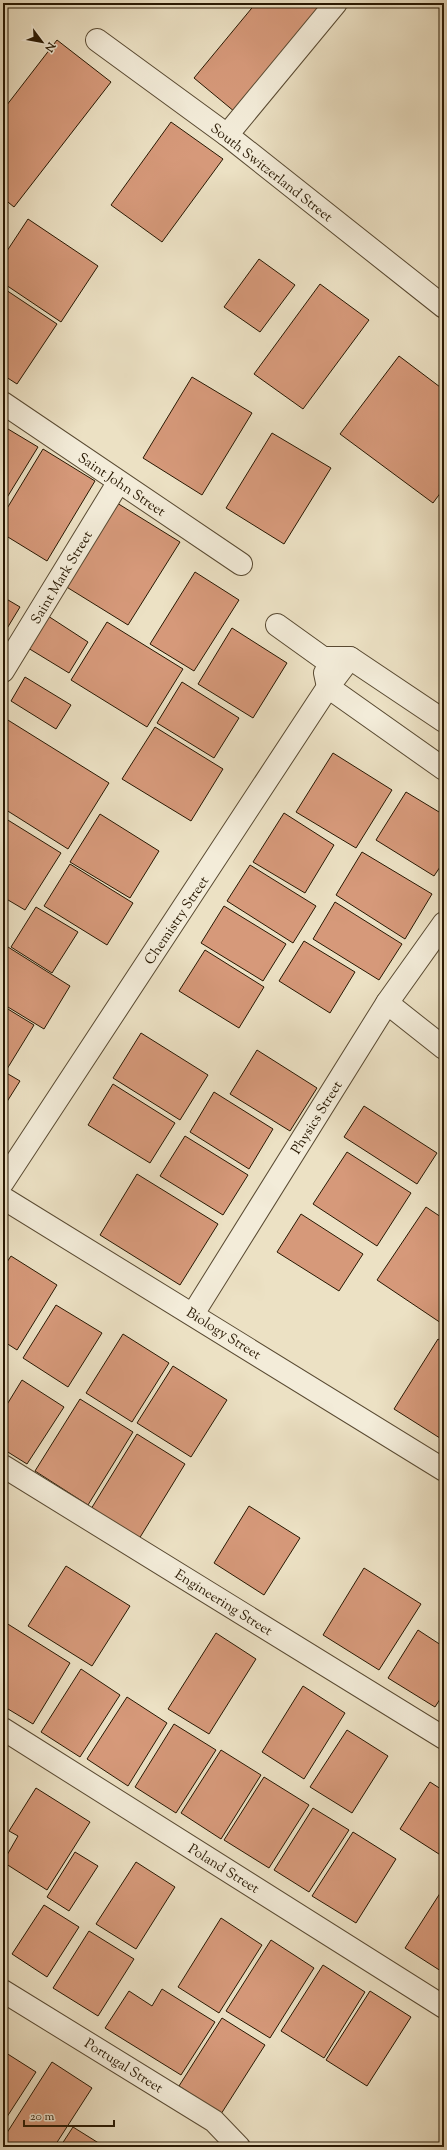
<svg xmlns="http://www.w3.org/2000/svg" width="447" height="2150" font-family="'Sorts Mill Goudy',serif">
	<rect width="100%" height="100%" fill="#ece1c4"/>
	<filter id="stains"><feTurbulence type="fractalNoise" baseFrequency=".005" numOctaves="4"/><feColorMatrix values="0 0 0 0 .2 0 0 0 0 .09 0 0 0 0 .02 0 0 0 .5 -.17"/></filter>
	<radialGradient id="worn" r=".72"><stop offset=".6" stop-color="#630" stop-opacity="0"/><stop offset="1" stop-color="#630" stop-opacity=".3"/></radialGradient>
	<g fill="#d6997a" stroke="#281802">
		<path d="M 256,3 L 325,3 L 235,112 L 194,78 Z"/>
		<path d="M 57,40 L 111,82 L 14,207 L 3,198 L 3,110 Z"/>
		<path d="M 171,122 L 223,159 L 162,242 L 111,205 Z"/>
		<path d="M 28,219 L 98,266 L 61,322 L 3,283 L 3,257 Z"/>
		<path d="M 259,259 L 295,285 L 260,332 L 224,307 Z"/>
		<path d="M 320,284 L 369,320 L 303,409 L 254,374 Z"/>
		<path d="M 3,288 L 57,324 L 17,384 L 3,375 Z"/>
		<path d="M 399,356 L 444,390 L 444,488 L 433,503 L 340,434 Z"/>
		<path d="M 192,377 L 252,413 L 202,495 L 143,458 Z"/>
		<path d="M 3,426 L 38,447 L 3,504 Z"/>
		<path d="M 272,433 L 331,468 L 284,544 L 226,508 Z"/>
		<path d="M 43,449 L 95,481 L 47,561 L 3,534 L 3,515 Z"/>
		<path d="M 117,503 L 180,542 L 128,625 L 65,586 Z"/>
		<path d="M 195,572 L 239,600 L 194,671 L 150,644 Z"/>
		<path d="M 3,597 L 20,607 L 3,635 Z"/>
		<path d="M 48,616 L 88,642 L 69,673 L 28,648 Z"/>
		<path d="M 107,622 L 183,669 L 147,727 L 71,680 Z"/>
		<path d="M 232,628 L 287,663 L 253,718 L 198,684 Z"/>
		<path d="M 25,677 L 71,705 L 56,729 L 11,701 Z"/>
		<path d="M 182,682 L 239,718 L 214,758 L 157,723 Z"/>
		<path d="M 3,717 L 109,783 L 68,849 L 3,808 Z"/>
		<path d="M 155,727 L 223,769 L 191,821 L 122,779 Z"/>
		<path d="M 333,753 L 392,790 L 356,848 L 296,812 Z"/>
		<path d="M 406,792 L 444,815 L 444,861 L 434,876 L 376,840 Z"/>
		<path d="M 284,813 L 334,845 L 305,893 L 253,862 Z"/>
		<path d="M 100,814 L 159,851 L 130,898 L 70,862 Z"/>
		<path d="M 3,817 L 61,853 L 25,910 L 3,897 Z"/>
		<path d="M 362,852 L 432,894 L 405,939 L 336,895 Z"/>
		<path d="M 70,864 L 133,903 L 107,945 L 44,906 Z"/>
		<path d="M 250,865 L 316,906 L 293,943 L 227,901 Z"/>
		<path d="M 335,902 L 402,944 L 379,980 L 313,939 Z"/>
		<path d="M 224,906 L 286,944 L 263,981 L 201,943 Z"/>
		<path d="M 36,907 L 78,932 L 52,973 L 11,947 Z"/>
		<path d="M 304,941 L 355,972 L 330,1013 L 279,981 Z"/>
		<path d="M 8,947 L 70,986 L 44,1029 L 3,1004 L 3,954 Z"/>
		<path d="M 205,950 L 264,987 L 239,1028 L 179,991 Z"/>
		<path d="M 3,1006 L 34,1025 L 7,1069 L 3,1067 Z"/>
		<path d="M 141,1033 L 208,1075 L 180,1120 L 113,1078 Z"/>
		<path d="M 257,1050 L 317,1088 L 290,1131 L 230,1094 Z"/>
		<path d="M 3,1071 L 20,1081 L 3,1108 Z"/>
		<path d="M 113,1084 L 175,1123 L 150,1163 L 88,1125 Z"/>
		<path d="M 214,1092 L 273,1129 L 249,1169 L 190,1132 Z"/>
		<path d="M 364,1106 L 437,1153 L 417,1184 L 344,1137 Z"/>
		<path d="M 185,1136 L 248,1175 L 223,1215 L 160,1176 Z"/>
		<path d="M 347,1152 L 411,1193 L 377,1246 L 313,1204 Z"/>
		<path d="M 137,1174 L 218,1224 L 180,1285 L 100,1235 Z"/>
		<path d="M 426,1207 L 444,1219 L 444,1325 L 377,1280 Z"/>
		<path d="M 301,1214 L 363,1254 L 339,1291 L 277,1252 Z"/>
		<path d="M 11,1256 L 57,1285 L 17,1350 L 3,1341 L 3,1268 Z"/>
		<path d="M 56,1305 L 102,1333 L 68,1387 L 23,1358 Z"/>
		<path d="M 123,1334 L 169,1363 L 132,1422 L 86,1393 Z"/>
		<path d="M 438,1339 L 444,1343 L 443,1440 L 394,1409 Z"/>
		<path d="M 173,1366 L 227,1400 L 191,1457 L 137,1423 Z"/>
		<path d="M 22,1380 L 64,1407 L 27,1464 L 3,1449 L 3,1411 Z"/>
		<path d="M 80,1399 L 133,1432 L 88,1505 L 35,1471 Z"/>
		<path d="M 137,1434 L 185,1464 L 139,1539 L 91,1509 Z"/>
		<path d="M 249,1506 L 300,1538 L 264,1595 L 214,1563 Z"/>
		<path d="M 66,1566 L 130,1606 L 92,1666 L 28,1626 Z"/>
		<path d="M 364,1568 L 421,1604 L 379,1670 L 323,1635 Z"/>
		<path d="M 3,1621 L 70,1663 L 33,1724 L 3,1706 Z"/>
		<path d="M 418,1630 L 444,1647 L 444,1693 L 435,1707 L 388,1678 Z"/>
		<path d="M 216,1633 L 256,1659 L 209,1734 L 168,1709 Z"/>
		<path d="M 81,1669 L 120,1695 L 80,1757 L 41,1732 Z"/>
		<path d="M 303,1686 L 345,1713 L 304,1779 L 262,1752 Z"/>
		<path d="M 127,1697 L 167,1723 L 128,1786 L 87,1759 Z"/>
		<path d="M 444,1703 L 444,1712 L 440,1710 Z"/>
		<path d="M 174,1724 L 216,1750 L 176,1813 L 135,1787 Z"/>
		<path d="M 347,1730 L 388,1756 L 352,1813 L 310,1787 Z"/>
		<path d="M 221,1750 L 261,1775 L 221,1839 L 181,1813 Z"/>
		<path d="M 264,1777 L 309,1805 L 269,1868 L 224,1840 Z"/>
		<path d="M 430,1782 L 444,1791 L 444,1853 L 442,1856 L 400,1829 Z"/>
		<path d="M 36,1788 L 90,1822 L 47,1890 L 3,1862 L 18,1836 L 9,1831 Z"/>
		<path d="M 313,1808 L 349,1830 L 309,1892 L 274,1870 Z"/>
		<path d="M 353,1832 L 396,1859 L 356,1923 L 312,1896 Z"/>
		<path d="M 75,1852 L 98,1866 L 69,1911 L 47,1897 Z"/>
		<path d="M 136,1862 L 175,1887 L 136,1949 L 96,1924 Z"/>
		<path d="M 444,1887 L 444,1973 L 405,1948 Z"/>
		<path d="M 44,1905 L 79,1927 L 47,1977 L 12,1954 Z"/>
		<path d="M 221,1918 L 262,1945 L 219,2013 L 178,1987 Z"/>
		<path d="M 89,1931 L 134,1959 L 98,2016 L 53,1988 Z"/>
		<path d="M 271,1940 L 314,1968 L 270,2038 L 226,2011 Z"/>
		<path d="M 323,1965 L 365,1992 L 324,2058 L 281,2031 Z"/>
		<path d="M 162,1989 L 215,2022 L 181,2075 L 105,2028 L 129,1991 L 152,2006 Z"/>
		<path d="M 370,1991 L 411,2017 L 367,2086 L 326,2060 Z"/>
		<path d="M 222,2018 L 265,2045 L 221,2114 L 179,2086 Z"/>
		<path d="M 3,2051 L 36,2072 L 3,2123 Z"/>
		<path d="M 52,2062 L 92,2088 L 54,2147 L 3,2147 L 3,2139 Z"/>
		<path d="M 73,2127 L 105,2147 L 60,2147 Z"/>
	</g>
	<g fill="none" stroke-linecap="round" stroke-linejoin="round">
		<g stroke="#594a32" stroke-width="24">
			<g id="minor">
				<path d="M 97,40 L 227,135 L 444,307"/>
				<path d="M 227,135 L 336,3"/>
				<path d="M 3,403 L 241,564"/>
				<path d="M 277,625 L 323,658 L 350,658 L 444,721"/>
				<path d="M 3,671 L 118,483"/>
				<path d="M 325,673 L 328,687 L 444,769"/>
				<path d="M 387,1003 L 444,1048"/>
				<path d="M 3,1182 L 328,687 L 350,658"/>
				<path d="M 3,1198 L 444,1470"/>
				<path d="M 193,1314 L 387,1003 L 444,923"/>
				<path d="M 3,1466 L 444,1738"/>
				<path d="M 3,1729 L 444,2007"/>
				<path d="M 3,1991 L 214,2121 L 239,2147"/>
			</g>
		</g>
		<use href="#minor" stroke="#f3ecd9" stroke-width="22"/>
	</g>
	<g text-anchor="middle" stroke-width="3.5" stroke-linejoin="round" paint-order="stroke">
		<g font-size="14" fill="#281802" stroke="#f3ecd9">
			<text transform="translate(272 172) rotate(38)" y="5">South Switzerland Street</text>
			<text transform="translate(122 484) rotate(34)" y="5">Saint John Street</text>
			<text transform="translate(61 577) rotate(-59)" y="5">Saint Mark Street</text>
			<text transform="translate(176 920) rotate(-56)" y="5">Chemistry Street</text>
			<text transform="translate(316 1117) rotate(-58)" y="5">Physics Street</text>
			<text transform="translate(224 1333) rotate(32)" y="5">Biology Street</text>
			<text transform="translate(224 1602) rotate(32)" y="5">Engineering Street</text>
			<text transform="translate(224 1868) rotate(32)" y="5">Poland Street</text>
			<text transform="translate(124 2065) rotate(32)" y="5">Portugal Street</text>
		</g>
	</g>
	<rect width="447" height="2150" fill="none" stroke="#ece1c4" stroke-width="16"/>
	<rect x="4" y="4" width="439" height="2142" fill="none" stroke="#281802" stroke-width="2"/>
	<rect x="8" y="8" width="431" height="2134" fill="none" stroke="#281802"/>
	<g transform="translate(42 42) rotate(122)" stroke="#f3ecd9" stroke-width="3" paint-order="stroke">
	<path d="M0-3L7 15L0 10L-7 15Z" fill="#281802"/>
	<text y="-6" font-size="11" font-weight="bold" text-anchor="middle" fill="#281802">N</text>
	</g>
	<path d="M24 2120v6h90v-6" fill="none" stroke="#281802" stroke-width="2"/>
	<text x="30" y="2120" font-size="12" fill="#281802" stroke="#f3ecd9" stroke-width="3" paint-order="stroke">20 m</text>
	<rect width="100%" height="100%" filter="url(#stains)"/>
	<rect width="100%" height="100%" fill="url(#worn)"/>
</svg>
